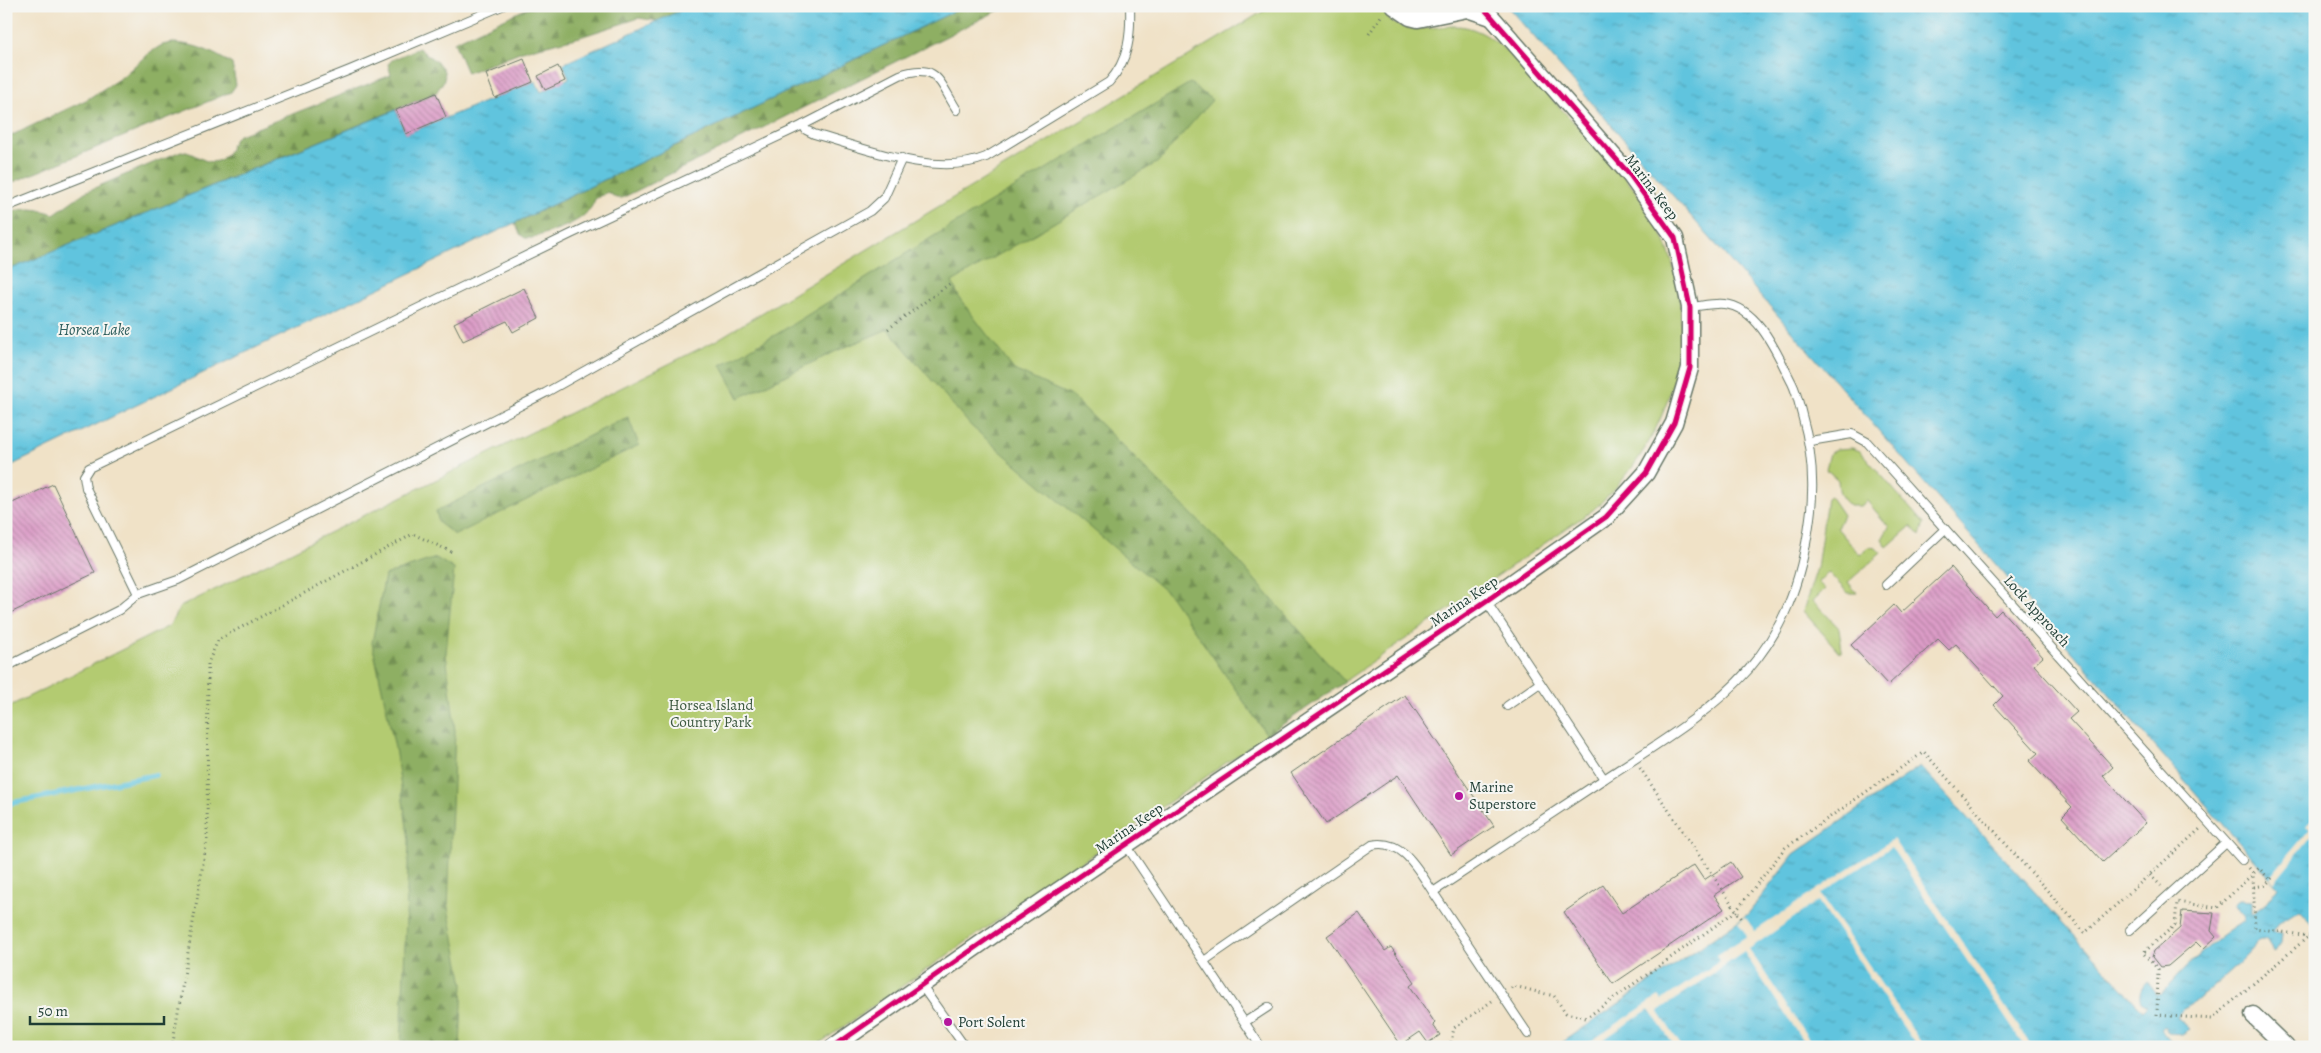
<svg xmlns="http://www.w3.org/2000/svg" width="2321" height="1053" font-family="Alegreya,serif">
	<defs>
		<pattern id="forest-firs" width="22" height="20" patternUnits="userSpaceOnUse" patternTransform="scale(1.25)"><rect width="22" height="20" fill="#8eaf63"/><path d="M5 1l3.5 6h-7zM16 11l3.5 6h-7z" fill="#739052"/></pattern>
		<pattern id="water-ripples" width="26" height="14" patternUnits="userSpaceOnUse" patternTransform="scale(1.25)"><rect width="26" height="14" fill="#60c4de"/><path d="M2 4q2-2 4 0t4 0M15 11q2-2 4 0t4 0" fill="none" stroke="#4fa0b5"/></pattern>
		<pattern id="building-back-hatch" width="6" height="6" patternUnits="userSpaceOnUse" patternTransform="scale(1.25)"><rect width="6" height="6" fill="#dc9cc7"/><path d="M-1 5l2 2M0 0l6 6M5-1l2 2" fill="none" stroke="#b280a2"/></pattern>
	</defs>
	<rect width="100%" height="100%" fill="#f6f6f2"/>
	<filter id="ink" filterUnits="userSpaceOnUse"><feTurbulence type="fractalNoise" baseFrequency=".02" numOctaves="2"/><feDisplacementMap in="SourceGraphic" scale="10" xChannelSelector="R" yChannelSelector="G"/><feConvolveMatrix kernelMatrix="1 2 1 2 8 2 1 2 1" color-interpolation-filters="sRGB"/></filter>
	<filter id="wash" filterUnits="userSpaceOnUse"><feTurbulence type="fractalNoise" baseFrequency=".0096" numOctaves="4" result="noise"/><feDisplacementMap in="SourceGraphic" scale="20" xChannelSelector="R" yChannelSelector="G"/><feGaussianBlur stdDeviation="1.12" result="paint"/><feColorMatrix in="noise" values="0 0 0 0 0 0 0 0 0 0 0 0 0 0 0 0 0 1.4 0 .05"/><feComposite in="paint" operator="in"/></filter>
	<g filter="url(#wash)">
		<rect width="100%" height="100%" fill="#f0e2c7"/>
		<g fill="#b3cb71" stroke="#698452">
			<path d="M 1272,6 L 1380,6 C 1396,40 1427,26 1455,26 C 1475,26 1493,38 1506,51 C 1533,79 1560,108 1587,136 C 1609,160 1633,184 1650,212 C 1710,311 1678,436 1593,510 L 814,1047 L 6,1047 L 6,708 L 169,626 L 180,607 L 715,341 Z"/>
			<path d="M 1852,448 L 1860,451 L 1924,524 L 1920,536 L 1911,526 L 1887,547 L 1882,539 L 1889,527 L 1867,501 L 1860,506 L 1850,506 C 1840,496 1839,494 1838,480 L 1826,469 L 1830,453 L 1837,449 Z"/>
			<path d="M 1830,496 L 1843,515 L 1837,528 L 1860,555 L 1869,547 L 1876,548 L 1881,553 L 1848,582 L 1857,593 L 1848,593 L 1828,572 L 1818,582 L 1825,589 L 1813,601 L 1839,628 L 1842,650 L 1840,653 L 1803,611 L 1817,568 L 1827,498 Z"/>
		</g>
		<g fill="url(#forest-firs)" stroke="#56764c">
			<path d="M 532,6 L 690,6 L 658,21 L 639,18 L 580,37 L 522,51 L 467,73 L 454,42 Z"/>
			<path d="M 965,6 L 1007,6 L 622,198 L 616,198 L 608,192 L 595,199 C 588,223 554,230 532,238 L 525,238 L 520,234 L 515,223 Z"/>
			<path d="M 173,43 C 197,44 212,52 232,64 L 236,85 L 231,92 L 6,185 L 6,138 L 86,100 L 122,77 L 149,53 L 162,45 Z"/>
			<path d="M 419,48 C 426,56 449,66 444,79 C 443,84 438,88 436,93 L 6,271 L 6,214 C 24,207 36,208 54,214 L 85,192 L 181,151 C 197,152 209,171 225,156 C 231,150 232,142 237,136 L 391,75 L 388,64 L 392,60 Z"/>
			<path d="M 1190,83 L 1212,100 L 1158,162 L 952,282 L 960,299 L 1014,370 L 1073,397 L 1233,555 L 1345,682 L 1267,735 L 1170,595 L 971,426 L 888,329 L 834,352 L 739,398 L 721,365 L 777,334 L 934,236 Z"/>
			<path d="M 628,417 L 639,445 L 455,535 L 439,523 L 436,511 Z"/>
			<path d="M 436,558 L 454,569 L 446,653 L 455,731 L 448,908 L 463,984 L 460,1047 L 401,1047 L 409,840 L 395,748 L 372,643 L 385,575 Z"/>
		</g>
		<g fill="url(#water-ripples)" stroke="#408089">
			<path d="M 690,6 L 965,6 L 6,468 L 6,271 L 396,110 L 406,134 L 533,82 L 536,82 L 541,92 L 569,78 L 563,64 Z"/>
			<path d="M 1507,6 L 2315,6 L 2315,927 L 2299,910 L 2279,923 L 2271,932 L 2282,933 L 2281,943 L 2274,953 L 2266,940 L 2260,940 C 2242,963 2217,983 2195,1002 C 2189,1007 2180,1009 2177,1017 L 2190,1029 L 2182,1034 L 2168,1033 L 2164,1026 L 2160,1029 L 2175,1047 L 1556,1047 L 1748,914 L 1794,854 L 1920,766 L 2143,1011 L 2148,1006 L 2141,1002 C 2138,994 2141,987 2147,981 L 2157,995 L 2162,994 C 2183,968 2215,938 2244,921 L 2244,916 L 2232,905 L 2238,900 L 2252,901 L 2252,914 L 2264,906 L 2278,887 Z"/>
		</g>
		<g fill="#f0e2c7">
			<path d="M 2315,816 L 2315,832 L 2274,882 L 2270,877 L 2310,829 L 2306,826 Z"/>
			<path d="M 1893,839 L 2032,1047 L 2025,1047 L 1891,847 L 1820,894 L 1924,1047 L 1917,1047 L 1818,901 L 1749,949 L 1814,1047 L 1807,1047 L 1744,952 L 1658,1011 L 1682,1047 L 1675,1047 L 1649,1009 L 1592,1047 L 1582,1047 L 1659,996 L 1662,1000 L 1720,961 L 1717,955 L 1747,936 L 1738,922 L 1745,917 L 1755,931 Z"/>
		</g>
		<g fill="none" stroke-linecap="round" stroke-linejoin="round">
			<path stroke="#60c4de" stroke-width="5.5" d="M 6,804 L 155,775"/>
		</g>
		<g id="blocks">
			<g fill="url(#building-back-hatch)">
				<path d="M 524,59 L 533,82 L 495,98 L 486,74 Z"/>
				<path d="M 558,66 L 565,81 L 545,90 L 538,76 Z"/>
				<path d="M 436,93 L 446,117 L 406,134 L 396,110 Z"/>
				<path d="M 524,288 L 539,318 L 513,332 L 507,321 L 463,341 L 454,323 Z"/>
				<path d="M 53,484 L 95,573 L 6,615 L 6,506 Z"/>
				<path d="M 1951,567 L 1995,616 L 2001,610 L 2043,657 L 2034,665 L 2077,712 L 2069,719 L 2113,767 L 2103,776 L 2146,823 L 2103,862 L 2062,817 L 2072,807 L 2029,761 L 2038,753 L 1994,705 L 2003,696 L 1956,644 L 1949,650 L 1938,639 L 1888,685 L 1851,645 L 1894,605 L 1901,613 Z"/>
				<path d="M 1405,695 L 1494,826 L 1451,855 L 1398,775 L 1326,824 L 1291,773 Z"/>
				<path d="M 1731,862 L 1741,877 L 1714,895 L 1724,909 L 1613,984 L 1564,912 L 1603,885 L 1622,913 L 1694,865 L 1704,880 Z"/>
				<path d="M 2182,911 L 2214,913 L 2211,931 L 2216,937 L 2203,949 L 2196,942 L 2168,966 L 2160,967 L 2152,957 L 2154,951 L 2180,928 Z"/>
				<path d="M 1359,913 L 1385,951 L 1391,947 L 1415,982 L 1410,986 L 1435,1023 L 1433,1025 L 1440,1035 L 1428,1043 L 1420,1032 L 1401,1045 L 1327,936 Z"/>
			</g>
		</g>
	</g>
	<g filter="url(#ink)">
		<use href="#blocks" fill-opacity="0" stroke="#687767" stroke-width="1"/>
		<g fill="none" stroke-linecap="round" stroke-linejoin="round">
			<g stroke="#687767" stroke-width="10">
				<g id="service">
					<path d="M 803,125 L 806,130 L 814,134 C 864,148 936,178 986,157 L 1109,82 C 1129,60 1131,35 1130,6"/>
					<path d="M 6,207 L 350,70 L 502,6"/>
					<path d="M 1810,441 L 1852,434 L 1867,442 L 2242,860"/>
					<path d="M 1886,585 L 1945,529"/>
					<path d="M 138,594 L 86,488 L 84,476 L 89,468 L 571,234 L 803,125 L 900,75 C 938,62 939,82 957,110"/>
					<path d="M 1486,601 L 1604,779"/>
					<path d="M 6,667 L 119,610 L 138,594 L 178,580 L 545,393 L 870,211 L 884,198 L 902,158"/>
					<path d="M 1507,706 L 1540,683"/>
					<path d="M 1126,845 L 1261,1047"/>
					<path d="M 2130,930 L 2226,843"/>
					<path d="M 1204,961 L 1372,845 C 1403,838 1418,870 1433,892"/>
					<path d="M 921,985 L 965,1047"/>
					<path d="M 1245,1022 L 1268,1007"/>
					<path d="M 1528,1034 L 1433,892 C 1489,855 1545,818 1601,781 C 1716,706 1791,667 1810,518 C 1815,482 1812,450 1802,415 C 1799,404 1797,393 1792,383 C 1778,356 1759,307 1724,304 C 1713,303 1701,306 1690,307"/>
				</g>
			</g>
			<g stroke="#687767" stroke-width="19">
				<g id="minor">
					<path d="M 1394,6 L 1410,17 L 1418,19 L 1467,9 L 1491,17"/>
					<path d="M 2253,1015 L 2286,1047"/>
					<path d="M 833,1047 L 993,935 L 1486,601 L 1606,517 L 1646,473 L 1674,423 L 1690,368 L 1690,307 L 1675,238 L 1630,175 L 1482,6"/>
				</g>
			</g>
			<g stroke="#687767" stroke-width="3" stroke-dasharray="1 4" stroke-linecap="butt">
				<path d="M 1369,34 L 1381,16"/>
				<path d="M 888,329 L 952,282"/>
				<path d="M 1640,768 L 1742,919"/>
				<path d="M 2249,868 L 2253,873 L 2255,928 L 2309,936 L 2315,942"/>
				<path d="M 2150,875 L 2161,886"/>
				<path d="M 2272,878 L 2270,880 L 2259,868 L 2217,908 L 2177,902 L 2175,925 L 2143,953 L 2158,969 L 2157,1015 L 2212,1019 L 2309,936"/>
				<path d="M 2254,887 L 2266,885 L 2270,880"/>
				<path d="M 1511,988 L 1514,986 L 1554,996 L 1566,1013 L 1586,1018 L 1736,911 L 1785,848 L 1924,752 L 2085,933 L 2200,829"/>
				<path d="M 172,1047 L 207,840 L 208,663 L 218,640 L 413,534 L 454,553"/>
				<path d="M 1450,1047 L 1454,1028 L 1492,1001"/>
			</g>
			<use href="#service" stroke="#fff" stroke-width="8"/>
			<use href="#minor" stroke="#fff" stroke-width="16"/>
			<g stroke="#f6f6f2" stroke-width="8">
				<path id="cycleway" d="M 833,1047 L 993,935 L 1486,601 L 1606,517 L 1646,473 L 1674,423 L 1690,368 L 1690,307 L 1675,238 L 1630,175 L 1482,6"/>
			</g>
			<use href="#cycleway" stroke="#d6006c" stroke-width="5"/>
		</g>
	</g>
	<g fill="#b5179e" stroke="#f6f6f2" stroke-width="2">
		<circle cx="1459" cy="796" r="5"/>
		<circle cx="948" cy="1022" r="5"/>
	</g>
	<g text-anchor="middle" stroke-width="4" stroke-linejoin="round" paint-order="stroke">
		<g font-size="15" fill="#1f3d34" stroke="#f6f6f2">
			<text transform="translate(1652 187) rotate(53)" y="5">Marina Keep</text>
			<text transform="translate(1464 601) rotate(-34)" y="5">Marina Keep</text>
			<text transform="translate(2037 611) rotate(48)" y="5">Lock Approach</text>
			<text transform="translate(1129 828) rotate(-34)" y="5">Marina Keep</text>
		</g>
		<g font-size="15" fill="#3d5940" stroke="#f6f6f2">
			<text x="711" y="710">Horsea Island<tspan x="711" dy="17">Country Park</tspan></text>
		</g>
		<g font-size="15" fill="#1f3d34" stroke="#f6f6f2" text-anchor="start">
			<text x="1469" y="792">Marine<tspan x="1469" dy="17">Superstore</tspan></text>
			<text x="958" y="1027">Port Solent</text>
		</g>
		<g font-size="16" font-style="italic" fill="#2f5f5e" stroke="#f6f6f2">
			<text x="94" y="335">Horsea Lake</text>
		</g>
	</g>
	<rect width="2321" height="1053" fill="none" stroke="#f6f6f2" stroke-width="25"/>
	<path d="M30 1016v8h134v-8" fill="none" stroke="#1f3d34" stroke-width="2.5"/>
	<text x="38" y="1016" font-size="15" fill="#1f3d34" stroke="#f6f6f2" stroke-width="4" paint-order="stroke">50 m</text>
</svg>
